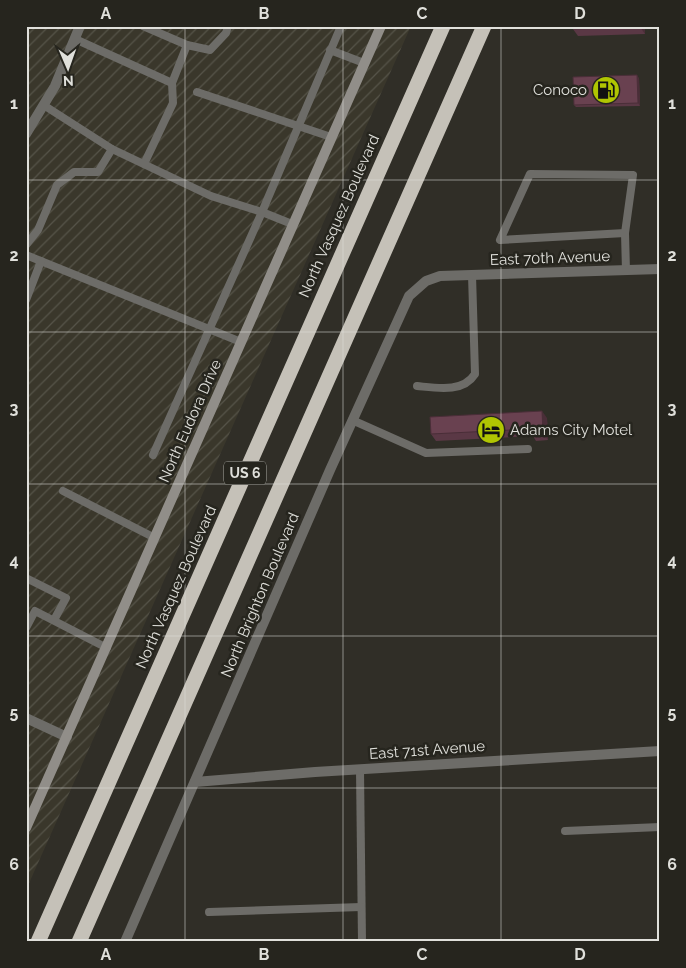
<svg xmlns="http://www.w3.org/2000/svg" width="686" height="968" font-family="Raleway,sans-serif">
	<defs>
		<pattern id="industrial-furrows" width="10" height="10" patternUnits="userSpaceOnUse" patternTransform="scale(1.25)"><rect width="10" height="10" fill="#3a372b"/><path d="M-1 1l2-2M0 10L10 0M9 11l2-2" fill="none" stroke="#565449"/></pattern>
	</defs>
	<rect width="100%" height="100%" fill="#302e27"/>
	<path fill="url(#industrial-furrows)" d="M 26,26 L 411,26 L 26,890 Z"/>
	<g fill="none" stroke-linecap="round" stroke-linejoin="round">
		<g stroke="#6d6c68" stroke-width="8">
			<path d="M 143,26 L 187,45 L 172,83"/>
			<path d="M 75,39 L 172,83 L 173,103 L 144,164"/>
			<path d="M 187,45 L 210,50 L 226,33 L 228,26"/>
			<path d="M 330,50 L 364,63"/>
			<path d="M 197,92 L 331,137"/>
			<path d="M 112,149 L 211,196 L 262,212 L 292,224"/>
			<path d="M 625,233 L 633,175 L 530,174 L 500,240 L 625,233 L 626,271"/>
			<path d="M 26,245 L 38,230 L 57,185 L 74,172 L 98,172 L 112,149 L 45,106"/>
			<path d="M 26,255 L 241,342"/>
			<path d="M 26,300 L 41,261"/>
			<path d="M 417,386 C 437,388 463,393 475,374 L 472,275"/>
			<path d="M 352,420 L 426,453 L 528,449"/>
			<path d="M 153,455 L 262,212 L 341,26"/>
			<path d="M 63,491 L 155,538"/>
			<path d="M 26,578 L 66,598 L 54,620"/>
			<path d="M 26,628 L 35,611 L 107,648"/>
			<path d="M 360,770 L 362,942"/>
			<path d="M 565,831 L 660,827"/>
			<path d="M 209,912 L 361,907"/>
		</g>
		<g stroke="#6d6c68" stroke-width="10">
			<path d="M 26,134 L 55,86 L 80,26"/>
			<path d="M 26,718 L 67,737"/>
			<path d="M 195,782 L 315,772 L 660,751"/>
			<path d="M 125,942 L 330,470 L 409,296 L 426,281 L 440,276 L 660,269"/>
		</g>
		<path stroke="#918e89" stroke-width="10" d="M 26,828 L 381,26"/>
		<g stroke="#c5c1b8" stroke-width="15">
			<path d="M 38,942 L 443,26"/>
			<path d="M 79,942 L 484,26"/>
		</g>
	</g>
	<g fill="#5a3845">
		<path d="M 645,26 L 645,34 L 578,36 L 573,29 Z"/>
		<path d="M 639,78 L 640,106 L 576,107 L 574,105 Z"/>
		<path d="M 547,418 L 548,440 L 536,441 L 533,436 L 436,441 L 431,434 Z"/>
	</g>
	<g fill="#4a2e38">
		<path d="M 640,26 L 645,26 L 645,34 L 640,27 Z"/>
		<path d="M 637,75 L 639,78 L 640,106 L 638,103 Z"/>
		<path d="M 542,411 L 547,418 L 548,440 L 543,433 Z"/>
	</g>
	<g fill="#694150" stroke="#4a2e38">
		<path d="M 573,26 L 640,26 L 640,27 L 573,29 Z"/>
		<path d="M 637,75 L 638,103 L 574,105 L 573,77 Z"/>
		<path d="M 542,411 L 543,433 L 531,434 L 531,429 L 431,434 L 430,417 Z"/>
	</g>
	<path fill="none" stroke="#e0e0db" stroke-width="1" stroke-opacity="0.55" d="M 185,26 L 185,942M 343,26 L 343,942M 501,26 L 501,942M 26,180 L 660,180M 26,332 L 660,332M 26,484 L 660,484M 26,636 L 660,636M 26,788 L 660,788"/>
	<defs>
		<g id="fuel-disc" transform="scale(1.4375)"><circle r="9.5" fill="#b0c502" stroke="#26251e"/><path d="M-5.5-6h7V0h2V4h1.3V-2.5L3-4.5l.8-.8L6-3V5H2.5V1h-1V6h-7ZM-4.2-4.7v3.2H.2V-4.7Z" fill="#111"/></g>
		<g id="hotel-disc" transform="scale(1.4375)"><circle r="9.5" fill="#b0c502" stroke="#26251e"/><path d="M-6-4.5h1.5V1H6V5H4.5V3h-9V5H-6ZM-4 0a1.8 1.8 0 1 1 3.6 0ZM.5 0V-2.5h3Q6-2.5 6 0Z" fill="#111"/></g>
	</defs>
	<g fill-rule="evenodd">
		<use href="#fuel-disc" x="606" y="90"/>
		<use href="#hotel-disc" x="491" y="430"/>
	</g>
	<g text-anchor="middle" stroke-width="5" stroke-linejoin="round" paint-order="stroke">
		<rect fill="#26251e" stroke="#a8a8a2" stroke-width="1" x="224" y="461.5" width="42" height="23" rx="4"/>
		<g font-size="14" font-weight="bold" fill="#e0e0db">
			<text x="245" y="478">US 6</text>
		</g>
		<g font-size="15" fill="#e0e0db" stroke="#26251e" text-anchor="end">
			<text x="587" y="95">Conoco</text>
			<text x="510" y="435" text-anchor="start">Adams City Motel</text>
		</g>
		<g font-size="15" fill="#e0e0db" stroke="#26251e">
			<text transform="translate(339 216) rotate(-66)" y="5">North Vasquez Boulevard</text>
			<text transform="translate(550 258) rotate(-2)" y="5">East 70th Avenue</text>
			<text transform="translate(190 421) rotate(-66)" y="5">North Eudora Drive</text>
			<text transform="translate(176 587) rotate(-66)" y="5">North Vasquez Boulevard</text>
			<text transform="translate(260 595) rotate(-67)" y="5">North Brighton Boulevard</text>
			<text transform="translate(427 750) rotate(-4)" y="5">East 71st Avenue</text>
		</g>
	</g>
	<rect width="686" height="968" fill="none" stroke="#26251e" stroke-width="55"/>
	<g transform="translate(68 68) rotate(178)" stroke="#26251e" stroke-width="4" paint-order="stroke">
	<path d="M0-4L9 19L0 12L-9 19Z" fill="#e0e0db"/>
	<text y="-8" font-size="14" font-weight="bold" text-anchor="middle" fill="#e0e0db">N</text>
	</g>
	<rect x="28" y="28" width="630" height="912" fill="none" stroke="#e0e0db" stroke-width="2"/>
	<g font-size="16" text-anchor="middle" font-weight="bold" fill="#e0e0db">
		<text x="106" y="19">A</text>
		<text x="264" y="19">B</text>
		<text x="422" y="19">C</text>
		<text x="580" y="19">D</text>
		<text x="14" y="109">1</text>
		<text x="672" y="109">1</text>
		<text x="14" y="261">2</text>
		<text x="672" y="261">2</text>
		<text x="14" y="414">3</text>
		<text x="672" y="414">3</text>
		<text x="14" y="566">4</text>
		<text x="672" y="566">4</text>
		<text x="14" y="718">5</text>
		<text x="672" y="718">5</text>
		<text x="14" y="870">6</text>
		<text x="672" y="870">6</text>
		<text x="106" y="960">A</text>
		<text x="264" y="960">B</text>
		<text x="422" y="960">C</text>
		<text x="580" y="960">D</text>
	</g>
</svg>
